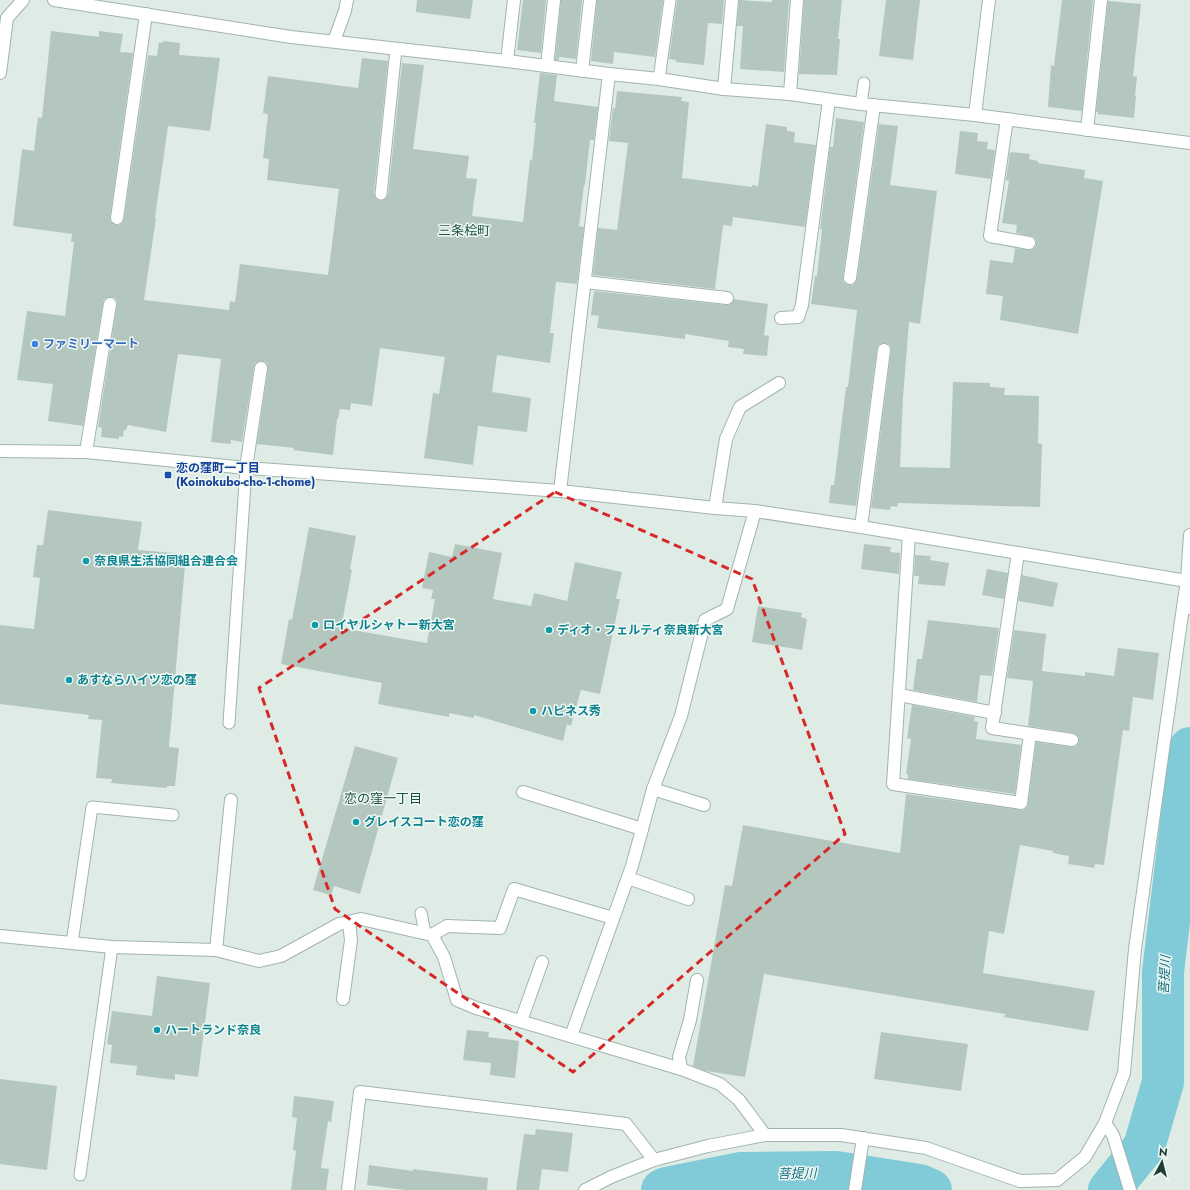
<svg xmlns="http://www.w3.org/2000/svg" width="1190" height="1190" font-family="Jost,'Noto Sans JP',sans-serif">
	<rect width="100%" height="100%" fill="#dfece6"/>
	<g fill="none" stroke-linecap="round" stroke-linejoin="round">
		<g stroke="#81cad7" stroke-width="42">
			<path d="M 662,1190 L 666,1188 L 740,1173 L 836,1172 L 919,1185 L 931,1190"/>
			<path d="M 1109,1190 L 1144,1147 L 1163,1082 L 1163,972 L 1190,748"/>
		</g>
	</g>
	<g fill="#b4c7bf">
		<path d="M 417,0 L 473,0 L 470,19 L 416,12 Z"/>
		<path d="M 523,0 L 546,0 L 541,53 L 517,50 Z"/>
		<path d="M 561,0 L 582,0 L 576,59 L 559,57 L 559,60 L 555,60 Z"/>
		<path d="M 597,0 L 663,0 L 655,57 L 614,52 L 613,64 L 591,61 Z"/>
		<path d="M 677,0 L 724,0 L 722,24 L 708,23 L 704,65 L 676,62 L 676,60 L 669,59 Z"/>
		<path d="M 739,0 L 772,2 L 772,0 L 789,0 L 784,72 L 740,69 L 743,26 L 737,26 Z"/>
		<path d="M 804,0 L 842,0 L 838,39 L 840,39 L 837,75 L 799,74 Z"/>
		<path d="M 886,0 L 920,0 L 913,60 L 879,56 Z"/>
		<path d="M 1062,0 L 1093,0 L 1082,111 L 1048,107 L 1051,65 L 1054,66 Z"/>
		<path d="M 1108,1 L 1141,4 L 1133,76 L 1137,77 L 1135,95 L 1136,96 L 1134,118 L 1098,114 L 1098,112 L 1096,112 Z"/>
		<path d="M 51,31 L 99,37 L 99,31 L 123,34 L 120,52 L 133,53 L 110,217 L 110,221 L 116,225 L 120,225 L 123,222 L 124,219 L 148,55 L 157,56 L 159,42 L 163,43 L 163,41 L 180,43 L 179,55 L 220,58 L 210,131 L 168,126 L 155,217 L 156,218 L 144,300 L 229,310 L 230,301 L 235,302 L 240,264 L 328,275 L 339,189 L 267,180 L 269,159 L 263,158 L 268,114 L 263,113 L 268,76 L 358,88 L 362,58 L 388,61 L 374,193 L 377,199 L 381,201 L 386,198 L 388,195 L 402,63 L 424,65 L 413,149 L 469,156 L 466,178 L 477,179 L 472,216 L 523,222 L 530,159 L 532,160 L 536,123 L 534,123 L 540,73 L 557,75 L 554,101 L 598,107 L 594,140 L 590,140 L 585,185 L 584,185 L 579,226 L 584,227 L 577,284 L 556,282 L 550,333 L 554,333 L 550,363 L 497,355 L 492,392 L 531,398 L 527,432 L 478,426 L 473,465 L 424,458 L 433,393 L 439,394 L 445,357 L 380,348 L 372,406 L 351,403 L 350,410 L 340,409 L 338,419 L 337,419 L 333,455 L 293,450 L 294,448 L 257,444 L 268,369 L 268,366 L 266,362 L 262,361 L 255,363 L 254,367 L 242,442 L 231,440 L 231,444 L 211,442 L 221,359 L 178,354 L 166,432 L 128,425 L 126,430 L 124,430 L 123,437 L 119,436 L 119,439 L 101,437 L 102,428 L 98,427 L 117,305 L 117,302 L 115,298 L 111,297 L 104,299 L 103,303 L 83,426 L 48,421 L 53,384 L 17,380 L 27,311 L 65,316 L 74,242 L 71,242 L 72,234 L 13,226 L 22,149 L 34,151 L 38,117 L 42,118 Z"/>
		<path d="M 617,91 L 682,97 L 681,101 L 689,102 L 682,178 L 752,187 L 752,185 L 758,186 L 766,124 L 787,127 L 787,131 L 795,132 L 794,142 L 816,145 L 805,227 L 733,217 L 732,226 L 723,225 L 715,289 L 593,275 L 598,228 L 617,230 L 628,143 L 609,141 L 613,108 L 615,109 Z"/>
		<path d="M 836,118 L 864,122 L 843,277 L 843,281 L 846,284 L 849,285 L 853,285 L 856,282 L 857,279 L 879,124 L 898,126 L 890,185 L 937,191 L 920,324 L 909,322 L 903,397 L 900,467 L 950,468 L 953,382 L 990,383 L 990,387 L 1005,388 L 1004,395 L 1039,396 L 1038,443 L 1042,444 L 1040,507 L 898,503 L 897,507 L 891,506 L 890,510 L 871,508 L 891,351 L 891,348 L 889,344 L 885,343 L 878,345 L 877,349 L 856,506 L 829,503 L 831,485 L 834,485 L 846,387 L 848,387 L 857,310 L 811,304 L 815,276 L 817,276 L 822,229 L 820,229 L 830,147 L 833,147 Z"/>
		<path d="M 960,131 L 978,133 L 977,141 L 988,142 L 987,149 L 995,150 L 991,179 L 955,174 Z"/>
		<path d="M 1010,152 L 1030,154 L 1029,159 L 1038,161 L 1038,163 L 1085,170 L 1084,178 L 1103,181 L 1078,334 L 1000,320 L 1003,296 L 986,294 L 990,260 L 1013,263 L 1015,248 L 1031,250 L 1035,248 L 1036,244 L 1036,240 L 1034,237 L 1016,233 L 1017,225 L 1002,223 L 1009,181 L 1006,180 Z"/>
		<path d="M 594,291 L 726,305 L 730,305 L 734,299 L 768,304 L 764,335 L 769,336 L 767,356 L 743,354 L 744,349 L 728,347 L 729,341 L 685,334 L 685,339 L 597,328 L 599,316 L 591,315 Z"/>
		<path d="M 48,510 L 142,522 L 138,550 L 186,554 L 169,747 L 179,748 L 175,786 L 167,786 L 167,788 L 111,783 L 112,779 L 96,778 L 102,720 L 88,719 L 89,715 L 0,704 L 0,625 L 34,629 L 40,578 L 33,577 L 37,545 L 43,545 Z"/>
		<path d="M 309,527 L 356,536 L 350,569 L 352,570 L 341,628 L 427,643 L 435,599 L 431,599 L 433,590 L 422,588 L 429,552 L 452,557 L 455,544 L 502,553 L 493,599 L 531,606 L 534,593 L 567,601 L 575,562 L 622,572 L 616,599 L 620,599 L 600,694 L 581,690 L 571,726 L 567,724 L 563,741 L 474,715 L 474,718 L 449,713 L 449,717 L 378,704 L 382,683 L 281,664 L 289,619 L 292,620 Z"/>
		<path d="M 864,544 L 891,547 L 890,552 L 900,553 L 899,574 L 861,569 Z"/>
		<path d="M 915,555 L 931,556 L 930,560 L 949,563 L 945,586 L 918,584 L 919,576 L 914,576 Z"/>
		<path d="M 987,569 L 1008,573 L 1004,599 L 982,595 Z"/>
		<path d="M 1022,575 L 1058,583 L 1053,607 L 1018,601 Z"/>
		<path d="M 758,606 L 802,613 L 801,617 L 807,619 L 802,650 L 752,642 Z"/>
		<path d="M 928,620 L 999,628 L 992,676 L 980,675 L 977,702 L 913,690 L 917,659 L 922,659 Z"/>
		<path d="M 1014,630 L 1046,634 L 1042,671 L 1085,676 L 1085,672 L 1114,676 L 1118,648 L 1159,653 L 1153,700 L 1133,697 L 1129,731 L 1123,730 L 1104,865 L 1095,864 L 1094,868 L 1068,864 L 1069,856 L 1053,853 L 1053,851 L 1020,845 L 1004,934 L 989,931 L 983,973 L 1095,991 L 1088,1031 L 1004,1017 L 1005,1014 L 764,974 L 745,1077 L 706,1071 L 693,1066 L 725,885 L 732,886 L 743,825 L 900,853 L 906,794 L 1020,810 L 1023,810 L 1027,808 L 1028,804 L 1036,742 L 1071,747 L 1075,747 L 1078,744 L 1079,741 L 1079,737 L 1073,733 L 1028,726 L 1033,681 L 1007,678 Z"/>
		<path d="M 912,705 L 975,717 L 974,721 L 978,722 L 976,739 L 1021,745 L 1015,794 L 908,779 L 908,774 L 906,774 L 911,739 L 907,738 Z"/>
		<path d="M 355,746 L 398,758 L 360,894 L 334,886 L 331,895 L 313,890 Z"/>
		<path d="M 157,976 L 210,983 L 198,1077 L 175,1074 L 175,1080 L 136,1075 L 137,1066 L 110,1063 L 112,1045 L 107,1044 L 112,1011 L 152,1016 Z"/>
		<path d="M 467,1030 L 489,1032 L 488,1037 L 519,1041 L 515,1078 L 490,1075 L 491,1063 L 463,1060 Z"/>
		<path d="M 881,1032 L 968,1044 L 961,1091 L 874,1079 Z"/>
		<path d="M 0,1079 L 57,1086 L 47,1170 L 0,1164 Z"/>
		<path d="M 294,1096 L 334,1101 L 331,1122 L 328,1121 L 321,1168 L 329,1169 L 326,1190 L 291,1190 L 296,1151 L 293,1150 L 297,1118 L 292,1117 Z"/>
		<path d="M 536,1129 L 573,1133 L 568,1172 L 542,1169 L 539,1190 L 516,1190 L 524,1134 L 535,1135 Z"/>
		<path d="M 369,1165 L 413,1171 L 413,1169 L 488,1178 L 487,1190 L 405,1190 L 367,1185 Z"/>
	</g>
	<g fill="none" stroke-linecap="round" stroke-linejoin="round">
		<g stroke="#a1b4ad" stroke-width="13">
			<g id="service">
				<path d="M 659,79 L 670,0"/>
				<path d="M 861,104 L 864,83"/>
				<path d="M 381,194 L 396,49"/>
				<path d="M 229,723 L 246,468"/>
				<path d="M 421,913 L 425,933"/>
				<path d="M 72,943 L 92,807 L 173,815"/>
				<path d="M 80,1175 L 112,947"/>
			</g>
		</g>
		<g stroke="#a1b4ad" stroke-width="14">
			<g id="minor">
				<path d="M 54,0 L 291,37 L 507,61 L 609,74 L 659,79 L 724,89 L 790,94 L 861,104 L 975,115 L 1190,143"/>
				<path d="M 334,41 L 345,11 L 347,0"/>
				<path d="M 507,61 L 514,0"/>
				<path d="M 547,66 L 554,0"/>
				<path d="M 582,71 L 590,0"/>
				<path d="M 0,73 L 7,18 L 23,0"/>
				<path d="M 724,89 L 732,0"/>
				<path d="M 790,94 L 797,0"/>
				<path d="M 975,115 L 989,0"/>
				<path d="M 1007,119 L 990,236 L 1029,243"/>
				<path d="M 1087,130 L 1101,0"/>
				<path d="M 117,218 L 146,14"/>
				<path d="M 850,278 L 874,105"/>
				<path d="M 585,282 L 727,298"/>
				<path d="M 781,318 L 798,317 L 802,305 L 829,100"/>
				<path d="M 86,452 L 110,304"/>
				<path d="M 246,468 L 261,368"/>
				<path d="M 560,491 L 609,74"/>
				<path d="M 715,508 L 726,439 L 740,407 L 779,383"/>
				<path d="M 861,527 L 884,350"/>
				<path d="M 909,535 L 893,784 L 1021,803 L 1030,734"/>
				<path d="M 1018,553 L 992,728 L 1072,740"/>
				<path d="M 1187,581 L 1190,535"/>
				<path d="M 899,695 L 995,713"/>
				<path d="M 653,789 L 704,805"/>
				<path d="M 523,792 L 642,829"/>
				<path d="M 628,878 L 688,899"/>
				<path d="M 432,935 L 447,926 L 500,928 L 514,889 L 613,918"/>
				<path d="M 0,936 L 112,947 L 216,950 L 259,961 L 281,956 L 339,924 L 361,919 L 432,935 L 444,957 L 457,1000 L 476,1008 L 681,1069 L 720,1084 L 739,1100 L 765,1135"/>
				<path d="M 216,950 L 231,800"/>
				<path d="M 343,999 L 351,940 L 349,922"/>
				<path d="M 521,1021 L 542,962"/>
				<path d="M 571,1036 L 632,866 L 653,789 L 681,716 L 705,620 L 727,609 L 755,511"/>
				<path d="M 681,1069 L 679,1057 L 690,1020 L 697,980"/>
				<path d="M 1105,1123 L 1113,1135 L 1130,1190"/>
				<path d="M 348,1190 L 360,1092 L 626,1124 L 654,1160"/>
				<path d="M 585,1190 L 611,1177 L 654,1160 L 708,1146 L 765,1135 L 841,1135 L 926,1148 L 1020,1181 L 1057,1180 L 1085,1157 L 1105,1123 L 1124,1073 L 1135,949 L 1183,607"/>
				<path d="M 855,1190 L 863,1138"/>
			</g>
		</g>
		<g stroke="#a1b4ad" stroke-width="14">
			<path id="tertiary" d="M 0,451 L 86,452 L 246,468 L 560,491 L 715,508 L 755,511 L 861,527 L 1187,581 L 1183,607 L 1190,608"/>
		</g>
		<use href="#service" stroke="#fff" stroke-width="11"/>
		<use href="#minor" stroke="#fff" stroke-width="12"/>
		<use href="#tertiary" stroke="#fff" stroke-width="12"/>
	</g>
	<path fill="none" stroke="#d62828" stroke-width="3" stroke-dasharray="8 5" stroke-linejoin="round" d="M 555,492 L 752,579 L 845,834 L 573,1072 L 335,909 L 259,688 Z"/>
	<circle fill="#3f7fe0" stroke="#f0f8f4" stroke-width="1.5" cx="35" cy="344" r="4"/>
	<rect fill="#1a4fb4" stroke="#f0f8f4" stroke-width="1.5" x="164" y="471" width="8" height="8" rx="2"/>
	<g fill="#0f9aa8" stroke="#f0f8f4" stroke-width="1.5">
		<circle cx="86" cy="561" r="4"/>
		<circle cx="315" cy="625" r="4"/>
		<circle cx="549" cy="630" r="4"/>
		<circle cx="69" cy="680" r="4"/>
		<circle cx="533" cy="711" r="4"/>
		<circle cx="356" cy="822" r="4"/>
		<circle cx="157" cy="1030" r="4"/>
	</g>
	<g text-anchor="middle" stroke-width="3" stroke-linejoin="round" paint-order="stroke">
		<g font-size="12" font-weight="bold" fill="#366cbe" stroke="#f0f8f4" text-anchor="start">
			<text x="43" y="348">ファミリーマート</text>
		</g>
		<g font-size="12" font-weight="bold" fill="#164399" stroke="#f0f8f4" text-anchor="start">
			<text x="176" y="472">恋の窪町一丁目<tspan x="176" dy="14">(Koinokubo-cho-1-chome)</tspan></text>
		</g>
		<g font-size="12" font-weight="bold" fill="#0d838f" stroke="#f0f8f4" text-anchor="start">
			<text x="94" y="565">奈良県生活協同組合連合会</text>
			<text x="323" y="629">ロイヤルシャトー新大宮</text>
			<text x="557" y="634">ディオ・フェルティ奈良新大宮</text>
			<text x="77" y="684">あすならハイツ恋の窪</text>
			<text x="541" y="715">ハピネス秀</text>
			<text x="364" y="826">グレイスコート恋の窪</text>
			<text x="165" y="1034">ハートランド奈良</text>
		</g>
		<g font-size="13" fill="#195143" stroke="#f0f8f4">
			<text x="464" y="235">三条桧町</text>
			<text x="383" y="803">恋の窪一丁目</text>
		</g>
		<g font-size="13" font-style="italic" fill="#136d7f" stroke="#f0f8f4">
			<text transform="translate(1164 975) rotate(-87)" y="5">菩提川</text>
			<text transform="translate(797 1173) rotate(-1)" y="5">菩提川</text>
		</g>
	</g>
	<g transform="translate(1162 1162) rotate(7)" stroke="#f0f8f4" stroke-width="3" paint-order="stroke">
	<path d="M0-3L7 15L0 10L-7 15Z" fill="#1e3e35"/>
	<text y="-6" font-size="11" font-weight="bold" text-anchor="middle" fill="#1e3e35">N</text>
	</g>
</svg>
